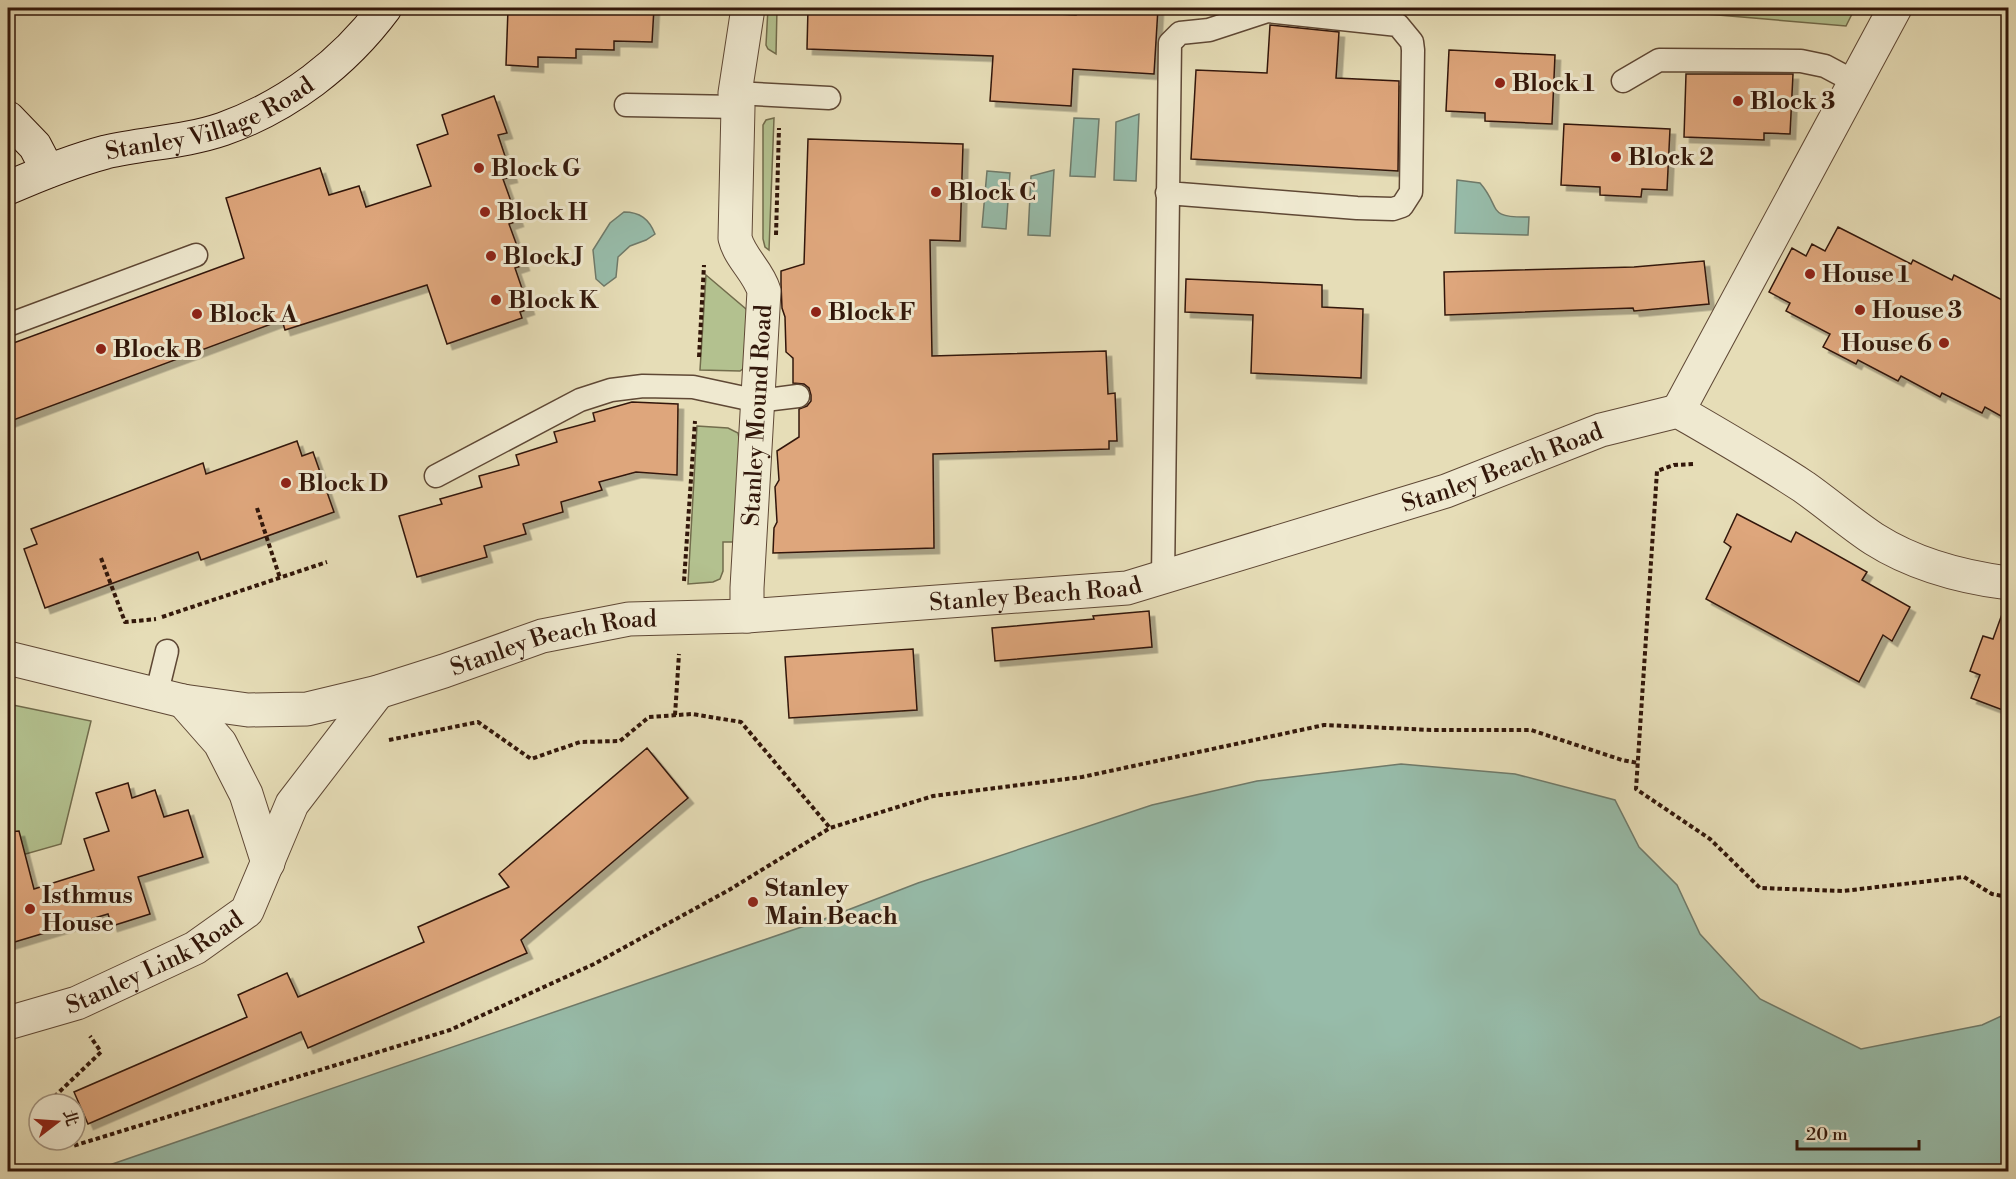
<svg xmlns="http://www.w3.org/2000/svg" width="2016" height="1179" font-family="'Libre Bodoni','Noto Serif TC',serif">
	<defs>
		<filter id="shadow"><feDropShadow dx="5.5" dy="5.5" stdDeviation="0" flood-color="#0004"/></filter>
	</defs>
	<rect width="100%" height="100%" fill="#e6ddb7"/>
	<filter id="stains"><feTurbulence type="fractalNoise" baseFrequency=".00333" numOctaves="4"/><feColorMatrix values="0 0 0 0 .2 0 0 0 0 .09 0 0 0 0 .02 0 0 0 .5 -.17"/></filter>
	<radialGradient id="worn" r=".72"><stop offset=".6" stop-color="#630" stop-opacity="0"/><stop offset="1" stop-color="#630" stop-opacity=".3"/></radialGradient>
	<g fill="#b3c18f" stroke="#726c4c" stroke-width="1.5">
		<path d="M 768,8 L 777,8 L 776,54 L 768,49 L 766,45 Z"/>
		<path d="M 1697,8 L 1855,8 L 1846,26 L 1695,13 Z"/>
		<path d="M 774,118 L 769,250 L 765,247 L 763,239 L 763,125 L 766,120 Z"/>
		<path d="M 706,275 L 746,309 L 748,313 L 744,368 L 740,371 L 700,370 Z"/>
		<path d="M 697,426 L 728,428 L 738,433 L 740,442 L 734,542 L 723,542 L 723,571 L 720,579 L 713,582 L 688,584 Z"/>
		<path d="M 8,704 L 91,721 L 61,844 L 8,859 Z"/>
	</g>
	<g fill="#97bcaa" stroke="#6f7a6a" stroke-width="1.5">
		<path d="M 1139,114 L 1136,181 L 1114,180 L 1116,122 Z"/>
		<path d="M 1074,118 L 1099,119 L 1095,177 L 1070,176 Z"/>
		<path d="M 1054,170 L 1050,236 L 1028,235 L 1031,176 Z"/>
		<path d="M 987,171 L 1010,173 L 1006,229 L 982,227 Z"/>
		<path d="M 1457,180 L 1480,183 C 1502,208 1485,218 1529,217 L 1528,235 L 1455,233 Z"/>
		<path d="M 624,212 C 640,212 649,219 655,234 L 646,240 L 630,246 L 618,257 L 616,277 L 604,286 L 596,279 L 593,250 L 610,223 Z"/>
		<path d="M 1401,764 L 1515,774 L 1615,800 L 1639,847 L 1677,885 L 1700,934 L 1760,999 L 1861,1049 L 1982,1025 L 2008,1013 L 2008,1171 L 92,1171 L 819,921 L 918,883 L 1152,805 L 1257,781 Z"/>
	</g>
	<g fill="#dea67b" stroke="#32170a" stroke-width="1.5" filter="url(#shadow)">
		<path d="M 523,8 L 654,8 L 652,42 L 614,41 L 614,50 L 576,49 L 576,58 L 538,57 L 538,67 L 506,65 L 508,9 L 523,9 Z"/>
		<path d="M 808,8 L 964,8 L 964,9 L 1076,15 L 1076,8 L 1158,8 L 1154,74 L 1073,69 L 1071,106 L 990,101 L 993,56 L 807,49 Z"/>
		<path d="M 1270,25 L 1339,32 L 1336,78 L 1399,81 L 1398,171 L 1191,159 L 1196,70 L 1267,73 Z"/>
		<path d="M 1449,50 L 1555,55 L 1552,124 L 1485,121 L 1485,113 L 1446,111 Z"/>
		<path d="M 1686,74 L 1793,74 L 1790,134 L 1764,133 L 1764,140 L 1684,137 Z"/>
		<path d="M 494,96 L 507,133 L 498,135 L 512,177 L 503,179 L 518,221 L 509,224 L 524,265 L 515,268 L 529,309 L 520,312 L 522,318 L 447,344 L 427,285 L 285,330 L 282,320 L 8,422 L 8,345 L 244,258 L 226,198 L 320,168 L 329,195 L 359,186 L 366,207 L 431,186 L 417,145 L 448,134 L 442,115 Z"/>
		<path d="M 1564,124 L 1670,129 L 1667,190 L 1642,189 L 1641,197 L 1600,195 L 1600,187 L 1561,185 Z"/>
		<path d="M 808,139 L 963,144 L 960,241 L 930,240 L 932,356 L 1106,351 L 1108,394 L 1115,393 L 1117,441 L 1109,441 L 1109,449 L 933,454 L 934,548 L 773,553 L 774,528 L 777,522 L 775,487 L 779,480 L 777,451 L 799,437 L 799,409 L 807,406 L 811,401 L 811,395 L 809,388 L 804,384 L 793,383 L 793,358 L 786,352 L 785,317 L 782,308 L 781,284 L 781,271 L 804,264 Z"/>
		<path d="M 1838,227 L 1911,264 L 1913,260 L 1952,280 L 1954,275 L 2008,303 L 2008,420 L 1985,407 L 1982,413 L 1942,393 L 1940,397 L 1901,376 L 1898,381 L 1858,360 L 1856,364 L 1823,347 L 1830,334 L 1786,311 L 1790,303 L 1769,292 L 1792,248 L 1806,256 L 1812,244 L 1825,251 Z"/>
		<path d="M 1704,261 L 1709,304 L 1634,311 L 1633,308 L 1445,315 L 1444,272 L 1634,267 Z"/>
		<path d="M 1186,279 L 1322,285 L 1322,307 L 1363,309 L 1361,378 L 1251,373 L 1253,315 L 1185,312 Z"/>
		<path d="M 632,402 L 678,404 L 677,475 L 636,472 L 599,482 L 602,490 L 561,502 L 563,512 L 523,524 L 526,534 L 484,546 L 487,557 L 417,577 L 399,516 L 442,504 L 440,499 L 482,487 L 479,476 L 519,465 L 516,455 L 557,442 L 554,432 L 595,421 L 593,413 Z"/>
		<path d="M 297,441 L 302,456 L 313,452 L 334,512 L 201,560 L 198,552 L 45,608 L 24,549 L 37,544 L 31,529 L 203,463 L 206,474 Z"/>
		<path d="M 1737,514 L 1791,542 L 1796,532 L 1867,572 L 1862,580 L 1910,607 L 1892,641 L 1883,635 L 1859,682 L 1706,599 L 1731,547 L 1724,542 Z"/>
		<path d="M 2005,606 L 2008,607 L 2008,712 L 1971,698 L 1980,675 L 1970,671 L 1983,636 L 1993,639 Z"/>
		<path d="M 1149,611 L 1152,647 L 995,661 L 992,628 L 1094,619 L 1093,616 Z"/>
		<path d="M 913,649 L 917,710 L 789,718 L 785,657 Z"/>
		<path d="M 647,748 L 688,798 L 521,940 L 527,953 L 308,1048 L 301,1032 L 88,1124 L 74,1092 L 247,1017 L 238,995 L 287,973 L 298,997 L 424,942 L 418,927 L 509,887 L 499,874 Z"/>
		<path d="M 128,783 L 132,798 L 155,790 L 164,817 L 188,810 L 203,857 L 138,877 L 150,914 L 112,926 L 108,914 L 8,944 L 8,832 L 19,831 L 34,889 L 94,870 L 84,839 L 109,831 L 96,793 Z"/>
	</g>
	<g fill="none" stroke-linecap="round" stroke-linejoin="round">
		<g stroke="#5f4835" stroke-width="25">
			<g id="lane">
				<path d="M 1623,81 L 1659,60 L 1801,61 L 1825,66 L 1855,82"/>
				<path d="M 735,93 L 829,98"/>
				<path d="M 626,105 L 738,107"/>
				<path d="M 8,325 L 196,255"/>
				<path d="M 436,476 L 580,400 L 611,390 L 643,386 L 693,387 L 758,401 L 798,396"/>
				<path d="M 1163,577 L 1170,43 L 1180,33 L 1209,30 L 1267,11 L 1398,25 L 1412,42 L 1413,50 L 1411,192 L 1402,206 L 1393,209 L 1357,208 L 1167,193"/>
				<path d="M 156,696 L 167,651"/>
			</g>
		</g>
		<g stroke="#5f4835" stroke-width="35">
			<g id="street">
				<path d="M 1678,411 L 1895,8"/>
				<path id="s1" d="M 747,616 L 747,588 L 764,291 C 758,271 740,258 735,238 L 738,107 L 735,93 L 748,8"/>
				<path id="s2" d="M 8,658 L 183,701 L 248,710 L 307,709 L 378,692 L 444,671 L 542,636 L 629,619 L 747,616 L 1127,588 L 1446,491 L 1601,430 L 1678,411 C 1721,436 1763,460 1804,487 C 1828,504 1850,523 1874,539 C 1915,565 1961,577 2008,583"/>
				<path d="M 183,701 L 220,743 L 246,794 L 268,863"/>
				<path id="s3" d="M 8,1023 L 77,1003 L 195,948 L 247,911 L 292,804 L 378,692"/>
			</g>
		</g>
		<g stroke="#32170a" stroke-width="35">
			<g id="secondary">
				<path d="M 8,118 L 35,146 L 48,171"/>
				<path id="s4" d="M 8,188 C 40,174 72,161 106,152 C 145,143 185,142 223,129 C 288,106 344,63 385,8"/>
			</g>
		</g>
		<g stroke="#32170a" stroke-width="4" stroke-dasharray="4.5 3" stroke-linecap="butt">
			<path d="M 776,235 L 779,128"/>
			<path d="M 699,357 L 704,265"/>
			<path d="M 1693,464 L 1674,465 L 1657,471 L 1636,789 L 1710,839 L 1760,888 L 1843,891 L 1964,877 L 1992,894 L 2008,897"/>
			<path d="M 257,508 L 280,578"/>
			<path d="M 101,558 L 125,622 L 156,619"/>
			<path d="M 684,581 L 695,421"/>
			<path d="M 162,617 L 327,562"/>
			<path d="M 675,715 L 679,654"/>
			<path d="M 389,740 L 478,722 L 531,759 L 580,742 L 620,741 L 649,717 L 692,714 L 741,722 L 830,828"/>
			<path d="M 58,1104 L 55,1096 L 101,1052 L 90,1036"/>
			<path d="M 71,1140 L 73,1146 L 450,1030 L 594,964 L 729,890 L 830,828 L 933,796 L 1082,777 L 1324,725 L 1431,730 L 1531,730 L 1622,760 L 1638,763"/>
		</g>
		<use href="#lane" stroke="#efe9d0" stroke-width="22"/>
		<use href="#street" stroke="#efe9d0" stroke-width="33"/>
		<use href="#secondary" stroke="#efe9d0" stroke-width="33"/>
	</g>
	<g fill="#8f2418" stroke="#efe9d0" stroke-width="2">
		<circle cx="1500" cy="83" r="6"/>
		<circle cx="1738" cy="101" r="6"/>
		<circle cx="1616" cy="157" r="6"/>
		<circle cx="479" cy="168" r="6"/>
		<circle cx="936" cy="192" r="6"/>
		<circle cx="485" cy="212" r="6"/>
		<circle cx="491" cy="256" r="6"/>
		<circle cx="1810" cy="274" r="6"/>
		<circle cx="496" cy="300" r="6"/>
		<circle cx="1860" cy="310" r="6"/>
		<circle cx="816" cy="312" r="6"/>
		<circle cx="197" cy="314" r="6"/>
		<circle cx="1944" cy="343" r="6"/>
		<circle cx="101" cy="349" r="6"/>
		<circle cx="286" cy="483" r="6"/>
		<circle cx="753" cy="902" r="6"/>
		<circle cx="30" cy="909" r="6"/>
	</g>
	<g text-anchor="middle" stroke-width="6" stroke-linejoin="round" paint-order="stroke">
		<g font-size="24" font-weight="bold" fill="#32170a" stroke="#efe9d0" text-anchor="start">
			<text x="1512" y="91">Block 1</text>
			<text x="1750" y="109">Block 3</text>
			<text x="1628" y="165">Block 2</text>
			<text x="491" y="176">Block G</text>
			<text x="948" y="200">Block C</text>
			<text x="497" y="220">Block H</text>
			<text x="503" y="264">Block J</text>
			<text x="1822" y="282">House 1</text>
			<text x="508" y="308">Block K</text>
			<text x="1872" y="318">House 3</text>
			<text x="828" y="320">Block F</text>
			<text x="209" y="322">Block A</text>
			<text x="1932" y="351" text-anchor="end">House 6</text>
			<text x="113" y="357">Block B</text>
			<text x="298" y="491">Block D</text>
			<text x="765" y="896">Stanley<tspan x="765" dy="28">Main Beach</tspan></text>
			<text x="42" y="903">Isthmus<tspan x="42" dy="28">House</tspan></text>
		</g>
		<g font-size="24" fill="#32170a" stroke="#efe9d0">
			<text dy="8" stroke="none"><textPath href="#s4" startOffset="214">Stanley Village Road</textPath></text>
			<text dy="8" stroke="none"><textPath href="#s1" startOffset="201">Stanley Mound Road</textPath></text>
			<text dy="8" stroke="none"><textPath href="#s2" startOffset="1533">Stanley Beach Road</textPath></text>
			<text dy="8" stroke="none"><textPath href="#s2" startOffset="1047">Stanley Beach Road</textPath></text>
			<text dy="8" stroke="none"><textPath href="#s2" startOffset="561">Stanley Beach Road</textPath></text>
			<text dy="8" stroke="none"><textPath href="#s3" startOffset="159">Stanley Link Road</textPath></text>
		</g>
	</g>
	<rect width="2016" height="1179" fill="none" stroke="#e6ddb7" stroke-width="30"/>
	<rect x="9" y="9" width="1998" height="1161" fill="none" stroke="#32170a" stroke-width="3"/>
	<rect x="15" y="15" width="1986" height="1149" fill="none" stroke="#32170a" stroke-width="1.5"/>
	<g transform="translate(57 1122) rotate(73)"><circle r="28" fill="#efe9d0" stroke="#a39581" stroke-width="1.5"/>
	<path d="M0-4.5L10 22L0 15L-10 22Z" fill="#8f2418"/>
	<text y="-9" font-size="16" font-weight="bold" text-anchor="middle" fill="#32170a">北</text>
	</g>
	<path d="M1797 1140v9h122v-9" fill="none" stroke="#32170a" stroke-width="3"/>
	<text x="1806" y="1140" font-size="18" fill="#32170a" stroke="#efe9d0" stroke-width="4.5" paint-order="stroke">20 m</text>
	<rect width="100%" height="100%" filter="url(#stains)"/>
	<rect width="100%" height="100%" fill="url(#worn)"/>
</svg>
